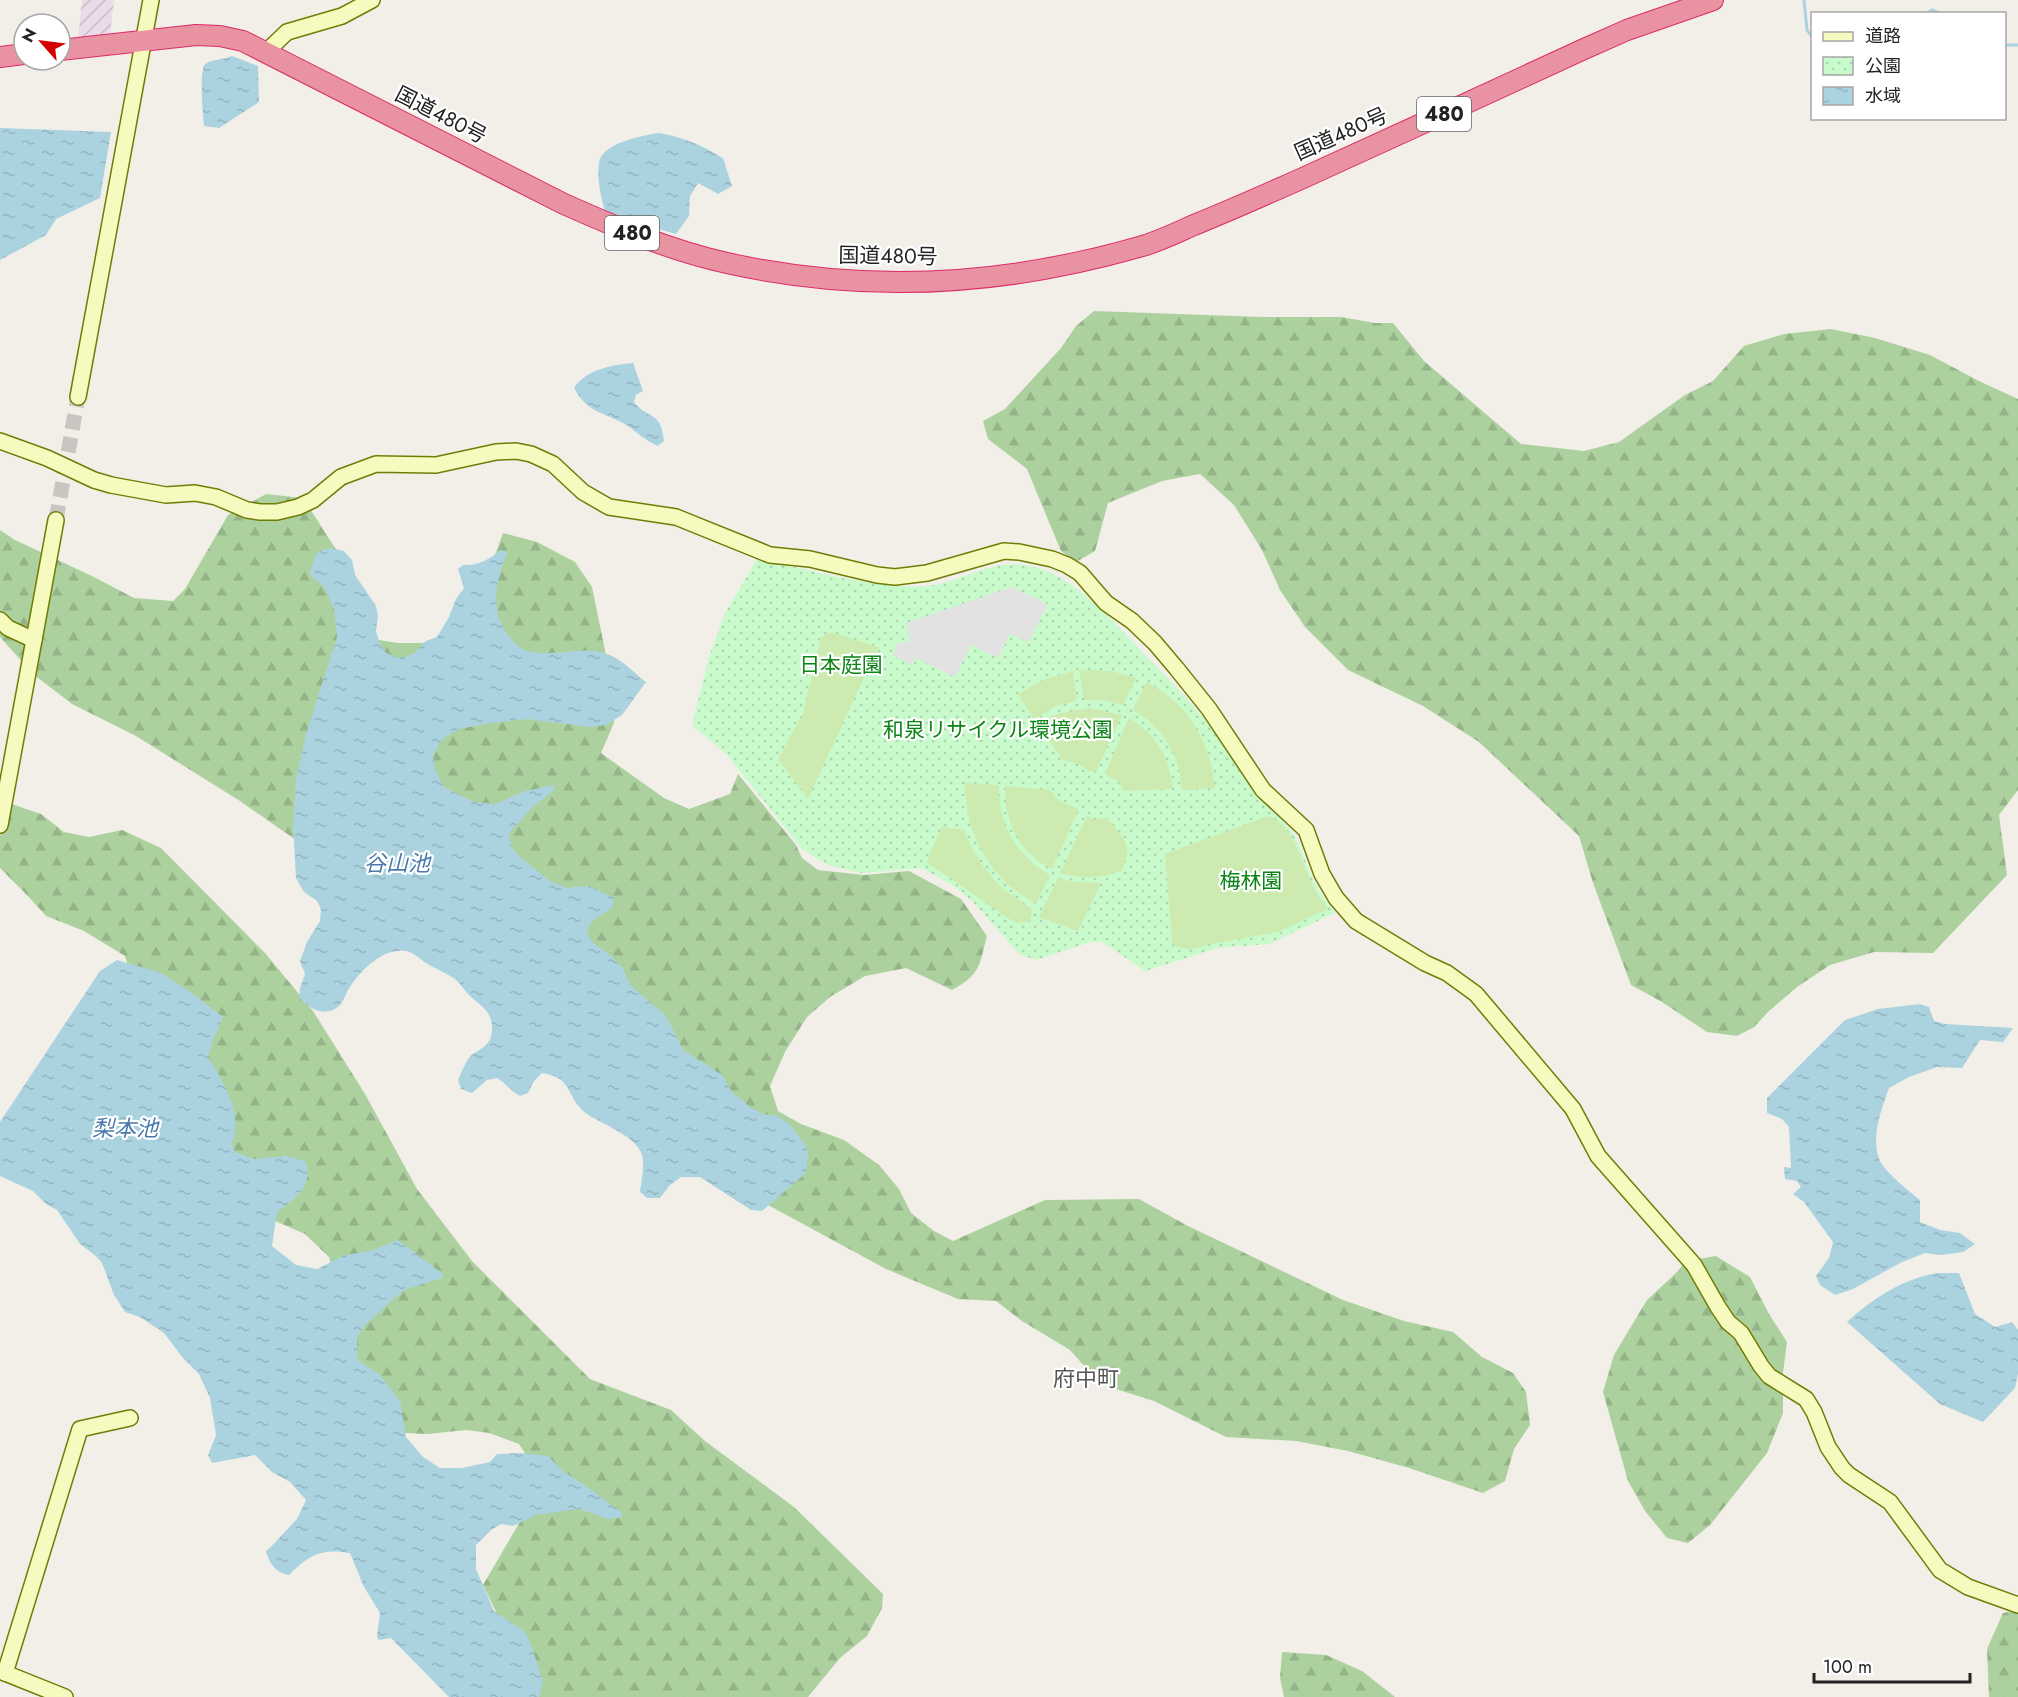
<svg xmlns="http://www.w3.org/2000/svg" width="2018" height="1697" font-family="Jost,'Noto Sans JP',sans-serif">
	<defs>
		<pattern id="industrial-furrows" width="10" height="10" patternUnits="userSpaceOnUse" patternTransform="scale(1.5)"><rect width="10" height="10" fill="#ebdbe8"/><path d="M-1 1l2-2M0 10L10 0M9 11l2-2" fill="none" stroke="#c9bcc7"/></pattern>
		<pattern id="forest-firs" width="22" height="20" patternUnits="userSpaceOnUse" patternTransform="scale(1.5)"><rect width="22" height="20" fill="#add19e"/><path d="M5 1l3.5 6h-7zM16 11l3.5 6h-7z" fill="#95b388"/></pattern>
		<pattern id="park-dots" width="8" height="8" patternUnits="userSpaceOnUse" patternTransform="scale(1.5)"><rect width="8" height="8" fill="#c8facc"/><path d="M2 2h.1M6 6h.1" fill="none" stroke="#acd6af" stroke-width="1.8" stroke-linecap="round"/></pattern>
		<pattern id="water-ripples" width="26" height="14" patternUnits="userSpaceOnUse" patternTransform="scale(1.5)"><rect width="26" height="14" fill="#aad3df"/><path d="M2 4q2-2 4 0t4 0M15 11q2-2 4 0t4 0" fill="none" stroke="#92b5bf"/></pattern>
	</defs>
	<rect width="100%" height="100%" fill="#f2efe9"/>
	<path fill="url(#industrial-furrows)" d="M 82,0 L 114,0 L 110,34 L 78,38 Z"/>
	<g fill="url(#forest-firs)">
		<path d="M 1094,311 L 1263,317 L 1341,317 L 1375,323 L 1393,323 L 1424,361 L 1521,444 L 1584,451 L 1619,442 L 1685,395 L 1713,381 L 1744,346 L 1784,334 L 1831,329 L 1875,338 L 1930,355 L 1979,381 L 2018,399 L 2018,790 L 1999,815 L 2007,875 L 1933,953 L 1874,952 L 1830,965 L 1797,987 L 1769,1011 L 1754,1027 L 1737,1036 L 1707,1032 L 1662,1002 L 1631,985 L 1593,883 L 1579,836 L 1479,742 L 1423,706 L 1348,670 L 1305,627 L 1280,590 L 1262,550 L 1234,505 L 1200,474 L 1162,481 L 1108,503 L 1095,551 L 1076,562 L 1061,551 L 1027,469 L 988,439 L 983,421 L 1005,409 L 1061,348 L 1076,326 Z"/>
		<path d="M 266,494 L 303,498 L 348,568 L 359,637 L 398,643 L 437,643 L 491,566 L 503,533 L 537,542 L 575,562 L 592,587 L 615,699 L 614,723 L 601,753 L 664,798 L 689,809 L 730,794 L 738,774 L 796,845 L 802,858 L 818,870 L 864,875 L 909,871 L 961,899 L 987,936 C 979,966 981,974 952,990 L 906,968 L 865,976 L 830,997 L 807,1017 L 785,1052 L 770,1086 L 778,1111 L 801,1124 L 844,1140 L 879,1165 L 899,1189 L 911,1213 L 934,1231 L 953,1241 L 1045,1200 L 1139,1199 L 1188,1226 L 1343,1300 L 1404,1321 L 1453,1332 L 1482,1357 L 1513,1373 L 1526,1392 L 1530,1425 L 1514,1449 L 1505,1481 L 1483,1493 L 1409,1468 L 1348,1451 L 1296,1441 L 1226,1437 L 1154,1401 L 1100,1384 L 1070,1350 L 1022,1321 L 996,1301 L 958,1299 L 886,1269 L 755,1198 L 336,868 L 240,801 L 136,736 L 72,704 L 33,674 L 0,637 L 0,530 L 15,540 L 92,576 L 134,598 L 173,601 L 185,589 L 228,515 Z"/>
		<path d="M 0,800 L 41,814 L 64,832 L 89,837 L 122,830 L 161,848 L 265,953 L 313,1011 L 365,1094 L 417,1189 L 472,1261 L 590,1379 L 671,1410 L 705,1441 L 794,1507 L 883,1594 L 882,1608 L 867,1636 L 840,1658 L 808,1697 L 521,1697 L 509,1638 L 483,1585 L 521,1520 L 534,1467 L 519,1444 L 489,1433 L 466,1430 L 428,1434 L 404,1433 L 370,1412 L 329,1257 L 305,1234 L 273,1220 L 203,1143 L 135,988 L 125,956 L 84,931 L 46,916 L 27,895 L 0,868 Z"/>
		<path d="M 1716,1256 L 1750,1277 L 1769,1314 L 1787,1342 L 1783,1373 L 1783,1413 L 1767,1453 L 1710,1525 L 1688,1543 L 1667,1538 L 1645,1511 L 1628,1481 L 1603,1392 L 1614,1355 L 1647,1300 L 1676,1273 L 1686,1261 Z"/>
		<path d="M 2018,1610 L 2018,1697 L 1989,1697 L 1987,1649 L 2003,1613 Z"/>
		<path d="M 1282,1652 L 1326,1655 L 1362,1671 L 1395,1697 L 1284,1697 L 1280,1678 Z"/>
	</g>
	<path fill="url(#park-dots)" d="M 757,559 C 810,569 873,590 927,586 C 960,583 988,560 1024,565 C 1066,571 1094,603 1123,632 C 1149,659 1176,686 1201,715 C 1221,739 1238,767 1256,793 C 1265,806 1279,816 1290,829 C 1301,843 1305,863 1313,879 C 1318,891 1327,902 1335,913 L 1269,944 L 1218,948 L 1145,971 L 1102,942 L 1091,942 L 1036,960 L 1019,954 L 973,902 L 955,887 L 922,868 L 861,873 L 828,865 L 803,850 L 727,755 L 692,725 L 709,657 L 725,613 Z"/>
	<g fill="#cdebb0">
		<path d="M 831,632 L 881,648 L 876,650 L 878,655 L 873,658 L 808,799 L 778,759 L 803,714 L 821,637 Z"/>
		<path d="M 1079,670 L 1111,671 L 1136,678 L 1123,705 L 1101,700 L 1084,700 Z"/>
		<path d="M 1073,671 L 1077,700 L 1055,707 L 1034,719 L 1018,694 L 1042,680 Z"/>
		<path d="M 1146,682 C 1188,702 1211,743 1215,788 L 1182,790 C 1180,755 1163,728 1133,710 Z"/>
		<path d="M 1089,708 L 1122,715 L 1096,771 L 1089,771 L 1079,764 L 1063,760 L 1038,725 L 1057,714 Z"/>
		<path d="M 1129,718 C 1156,734 1170,759 1173,789 L 1124,791 L 1118,781 L 1105,774 Z"/>
		<path d="M 965,783 L 999,785 C 998,825 1016,855 1050,875 L 1036,904 C 990,878 965,836 965,783 Z"/>
		<path d="M 1005,786 L 1050,790 L 1059,801 L 1079,809 L 1052,869 C 1019,854 1004,821 1005,786 Z"/>
		<path d="M 1087,816 L 1096,820 L 1107,817 C 1122,838 1136,845 1121,871 C 1101,879 1080,879 1060,873 Z"/>
		<path d="M 1268,816 C 1290,819 1303,864 1311,881 C 1315,891 1322,900 1328,909 L 1278,932 L 1206,945 C 1193,951 1185,950 1172,944 L 1165,854 Z"/>
		<path d="M 942,827 L 964,830 C 973,853 987,875 1006,891 C 1015,898 1025,903 1032,911 L 1030,921 L 1020,923 L 1009,919 L 946,875 L 928,864 L 927,860 Z"/>
		<path d="M 1058,878 L 1074,882 L 1101,883 L 1078,931 L 1039,917 Z"/>
	</g>
	<path fill="#e2e2e2" d="M 1012,587 L 1048,604 L 1028,642 L 1010,634 L 998,658 L 971,645 L 955,677 L 916,658 L 912,665 L 894,656 L 896,643 L 910,642 L 906,623 Z"/>
	<g fill="url(#water-ripples)">
		<path d="M 232,56 L 258,66 L 259,102 L 219,128 L 204,126 C 203,116 199,71 205,64 C 209,60 226,59 232,56 Z"/>
		<path d="M 0,128 L 111,132 L 100,198 L 56,219 L 46,235 L 0,260 Z"/>
		<path d="M 659,133 C 684,137 702,146 723,158 L 732,186 L 718,194 L 698,183 L 690,196 L 689,216 L 676,234 L 640,224 L 605,211 C 601,199 594,166 602,155 C 612,142 644,135 659,133 Z"/>
		<path d="M 633,363 L 643,391 L 636,395 L 634,402 C 648,420 661,410 664,441 L 658,446 C 645,441 635,430 623,423 C 602,412 587,412 574,388 C 587,369 612,365 633,363 Z"/>
		<path d="M 331,548 L 344,551 L 352,560 L 355,575 L 376,606 L 378,616 L 376,631 L 380,644 L 386,653 L 399,658 L 413,654 L 426,641 L 437,637 L 449,617 L 456,599 L 464,588 L 458,569 L 463,565 C 479,566 489,559 501,550 L 507,553 C 496,579 489,612 509,636 C 515,644 521,650 531,652 C 553,656 578,648 600,652 C 618,655 632,671 646,682 L 622,715 L 606,725 L 589,727 L 528,719 L 491,723 L 459,729 L 441,740 L 433,756 L 435,769 L 444,787 L 474,802 L 496,804 L 525,791 L 555,785 L 553,791 L 535,805 L 509,833 L 512,848 L 522,859 L 550,881 L 567,888 L 589,886 L 614,898 L 612,908 L 592,921 L 587,930 L 591,941 L 611,956 L 623,969 L 630,985 L 666,1016 L 683,1050 L 722,1075 L 732,1092 L 751,1108 L 763,1114 L 777,1116 L 789,1124 L 805,1144 L 808,1154 L 806,1173 L 762,1211 L 751,1210 L 700,1177 L 681,1177 L 670,1185 L 660,1198 L 647,1198 L 640,1192 C 641,1182 645,1165 642,1155 C 637,1136 601,1124 587,1114 C 565,1098 575,1078 542,1073 L 534,1081 L 528,1093 L 520,1096 C 510,1091 506,1083 497,1078 L 487,1080 L 472,1093 L 461,1089 L 458,1080 C 461,1073 464,1066 468,1059 C 477,1048 492,1049 492,1028 C 492,1010 479,1005 469,995 C 463,989 459,980 450,976 C 442,971 434,968 426,963 C 420,959 413,952 406,951 C 381,948 360,971 348,990 C 345,996 343,1002 339,1006 C 326,1018 308,1009 299,997 L 300,988 L 305,974 L 300,961 L 307,942 L 320,921 L 321,909 L 317,901 L 304,892 L 296,878 L 293,828 L 296,779 L 306,734 L 337,637 L 334,609 L 325,588 L 309,574 L 317,552 Z"/>
		<path d="M 117,960 L 161,973 L 190,992 L 223,1017 L 213,1040 L 208,1057 C 223,1081 244,1114 232,1143 L 235,1152 L 253,1159 L 286,1156 L 305,1161 C 314,1186 296,1198 277,1212 L 272,1246 L 296,1265 L 317,1269 L 345,1255 L 371,1251 L 398,1240 L 443,1274 L 442,1278 L 404,1290 L 366,1324 L 357,1337 L 357,1360 L 379,1374 L 400,1401 L 406,1437 L 423,1457 L 440,1468 L 462,1468 L 490,1462 L 497,1454 L 521,1453 L 548,1456 L 563,1471 L 600,1496 L 622,1513 L 622,1517 L 609,1519 L 579,1509 L 536,1515 L 513,1526 L 501,1524 L 491,1530 L 476,1545 L 476,1569 L 494,1611 L 525,1632 L 531,1645 L 543,1681 L 539,1697 L 449,1697 L 391,1638 L 379,1640 L 377,1637 L 380,1613 L 364,1587 L 350,1553 C 322,1548 308,1555 289,1575 C 276,1573 270,1564 266,1552 L 297,1519 L 306,1500 L 290,1482 L 272,1472 L 255,1455 L 212,1463 L 208,1455 L 216,1435 L 210,1398 L 199,1374 L 183,1358 L 164,1333 L 140,1317 L 125,1312 L 114,1295 L 102,1263 L 96,1256 L 80,1244 L 57,1210 L 46,1204 L 33,1191 L 0,1176 L 0,1122 L 100,971 Z"/>
		<path d="M 1920,1004 L 1929,1007 L 1934,1021 L 1945,1024 L 2013,1028 L 2003,1042 L 1980,1040 L 1962,1068 L 1937,1067 L 1909,1077 L 1889,1088 C 1881,1110 1870,1139 1880,1161 C 1887,1174 1908,1190 1920,1200 L 1920,1222 L 1940,1230 L 1960,1233 L 1975,1244 L 1963,1252 L 1942,1255 L 1925,1253 L 1900,1263 L 1853,1289 L 1835,1295 L 1820,1285 L 1816,1276 L 1829,1258 L 1833,1242 L 1804,1202 L 1793,1194 L 1801,1187 L 1797,1181 L 1785,1179 L 1784,1167 L 1791,1168 L 1789,1127 L 1782,1119 L 1767,1113 L 1767,1098 L 1845,1020 L 1878,1009 Z"/>
		<path d="M 1937,1273 L 1959,1273 L 1975,1314 L 1995,1327 L 2012,1322 L 2018,1330 L 2018,1373 L 2015,1388 L 1983,1422 L 1940,1404 L 1847,1322 C 1872,1299 1902,1279 1937,1273 Z"/>
	</g>
	<g fill="none" stroke-linecap="round" stroke-linejoin="round">
		<g stroke="#aad3df" stroke-width="3">
			<path d="M 1804,0 L 1807,30 L 1812,37"/>
			<path d="M 1925,14 L 1932,10 L 1943,14"/>
			<path d="M 2004,45 L 2018,45"/>
		</g>
		<path stroke="#c8c6c1" stroke-width="15" stroke-dasharray="15 8" stroke-linecap="butt" d="M 56,520 L 78,397"/>
		<g stroke="#707d05" stroke-width="18">
			<g id="secondary">
				<path d="M 266,52 L 287,32 L 342,16 L 372,0"/>
				<path d="M 78,397 L 151,0"/>
				<path d="M 0,441 L 47,458 L 94,480 L 111,485 L 166,495 L 195,493 L 216,497 L 247,510 L 260,512 L 277,512 L 298,507 L 313,500 L 341,477 L 376,464 L 436,465 L 496,452 L 516,451 L 531,454 L 553,464 L 583,492 L 609,507 L 676,517 L 770,555 L 810,559 L 877,575 L 895,577 L 927,573 L 1004,551 L 1019,552 L 1052,559 L 1067,565 L 1080,573 L 1106,603 L 1132,621 L 1155,643 L 1177,669 L 1209,709 L 1263,790 L 1306,830 L 1322,874 L 1336,898 L 1356,921 L 1425,963 L 1447,973 L 1476,994 L 1573,1109 L 1598,1156 L 1694,1265 L 1718,1307 L 1728,1322 L 1741,1333 L 1761,1366 L 1769,1376 L 1806,1399 L 1814,1412 L 1828,1447 L 1842,1468 L 1849,1475 L 1890,1502 L 1940,1570 L 1968,1587 L 2018,1605"/>
				<path d="M 0,620 L 8,628 L 34,640"/>
				<path d="M 0,825 L 56,520"/>
				<path d="M 0,1671 L 65,1697"/>
				<path d="M 5,1673 L 80,1429 L 130,1418"/>
			</g>
		</g>
		<g stroke="#dc2a67" stroke-width="22">
			<g id="highway">
				<path d="M 60,50 L 196,35 L 220,36 L 243,41 L 564,204 C 616,227 671,251 727,263 C 865,294 1003,286 1139,247 C 1158,242 1176,233 1194,225 C 1231,210 1267,194 1303,178 C 1397,135 1490,93 1584,49 L 1627,30 L 1713,0"/>
				<path d="M 0,57 L 24,54"/>
			</g>
		</g>
		<use href="#secondary" stroke="#f7fabf" stroke-width="15"/>
		<use href="#highway" stroke="#e892a2" stroke-width="20"/>
	</g>
	<g text-anchor="middle" stroke-width="4.5" stroke-linejoin="round" paint-order="stroke">
		<g fill="#fff" stroke="#646464" stroke-width="1.5">
			<rect x="1417" y="97" width="54" height="34" rx="4.5"/>
			<rect x="605" y="216" width="54" height="34" rx="4.5"/>
		</g>
		<g font-size="20" font-weight="bold" fill="#222">
			<text x="1444" y="121">480</text>
			<text x="632" y="240">480</text>
		</g>
		<g font-size="21" fill="#222" stroke="#fff">
			<text transform="translate(441 115) rotate(27)" y="7">国道480号</text>
			<text transform="translate(1341 134) rotate(-24)" y="7">国道480号</text>
			<text transform="translate(888 256) rotate(1)" y="7">国道480号</text>
		</g>
		<g font-size="21" fill="#0c8416" stroke="#fff">
			<text x="841" y="672">日本庭園</text>
			<text x="998" y="737">和泉リサイクル環境公園</text>
			<text x="1251" y="888">梅林園</text>
		</g>
		<g font-size="22" font-style="italic" fill="#4a7aab" stroke="#fff">
			<text x="397" y="871">谷山池</text>
			<text x="125" y="1136">梨本池</text>
		</g>
		<g font-size="22" fill="#555" stroke="#fff">
			<text x="1086" y="1386">府中町</text>
		</g>
	</g>
	<rect x="1811" y="12" width="195" height="108" fill="#ffffff" stroke="#a7a7a7" stroke-width="1.5"/>
	<rect x="1823" y="32" width="30" height="9" fill="#f7fabf" stroke="#a7a7a7" stroke-width="1.5"/>
	<text x="1865" y="42" font-size="18" fill="#222222">道路</text>
	<rect x="1823" y="57" width="30" height="18" fill="url(#park-dots)" stroke="#a7a7a7" stroke-width="1.5"/>
	<text x="1865" y="72" font-size="18" fill="#222222">公園</text>
	<rect x="1823" y="87" width="30" height="18" fill="url(#water-ripples)" stroke="#a7a7a7" stroke-width="1.5"/>
	<text x="1865" y="102" font-size="18" fill="#222222">水域</text>
	<g transform="translate(42 42) rotate(298)"><circle r="28" fill="#ffffff" stroke="#a7a7a7" stroke-width="1.5"/>
	<path d="M0-4.5L10 22L0 15L-10 22Z" fill="#d40000"/>
	<text y="-9" font-size="16" font-weight="bold" text-anchor="middle" fill="#222222">N</text>
	</g>
	<path d="M1814 1673v9h156v-9" fill="none" stroke="#222222" stroke-width="3"/>
	<text x="1823" y="1673" font-size="18" fill="#222222" stroke="#ffffff" stroke-width="4.5" paint-order="stroke">100 m</text>
</svg>
